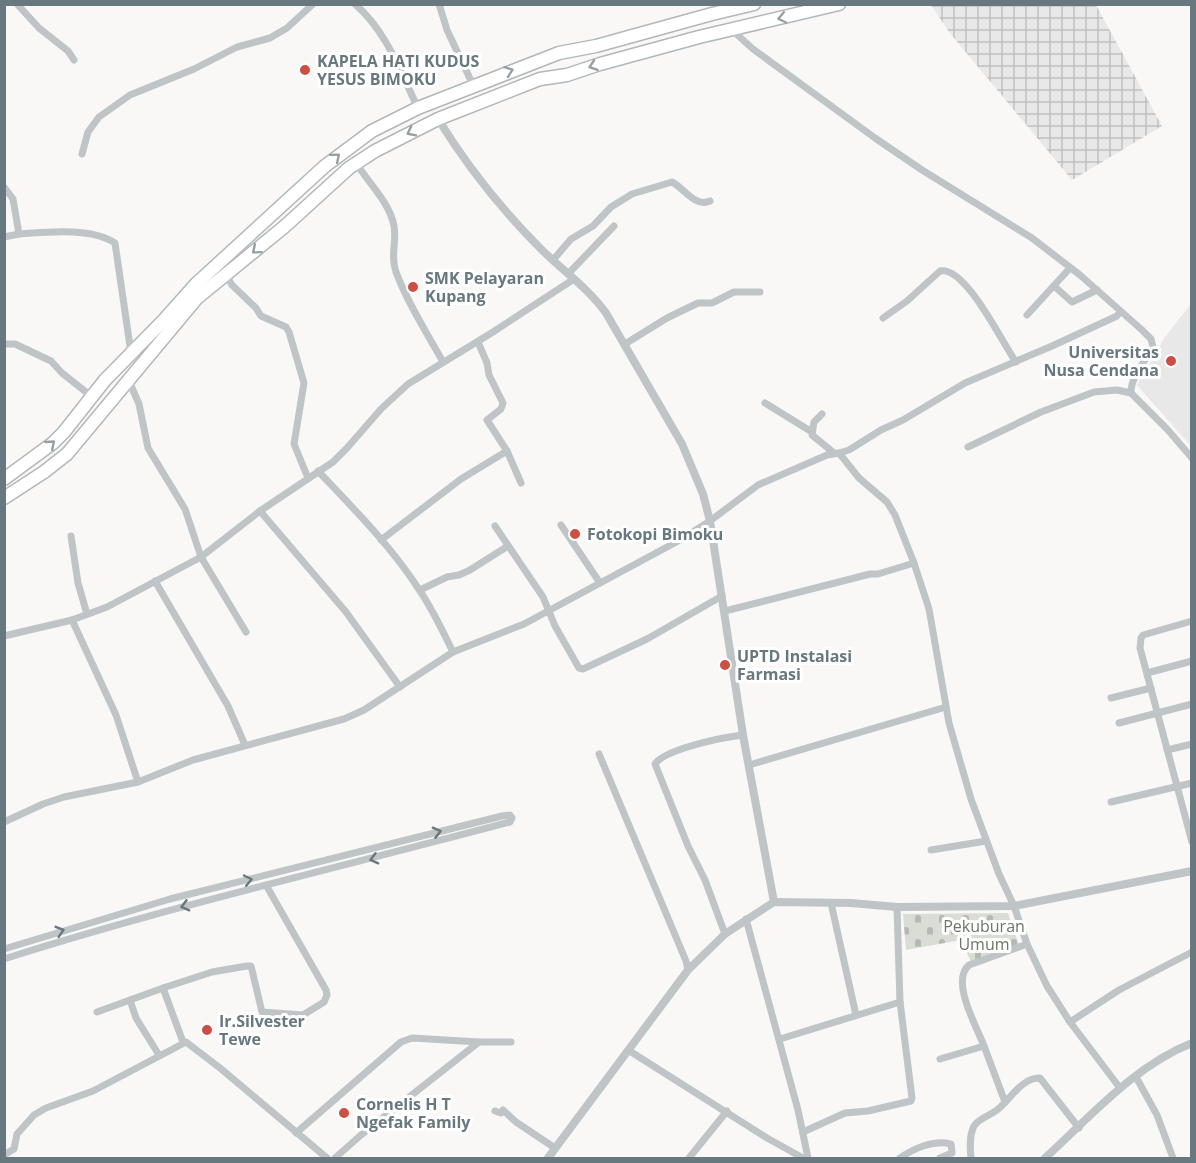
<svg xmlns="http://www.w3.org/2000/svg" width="1196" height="1163" font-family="'Open Sans',sans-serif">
	<defs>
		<pattern id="industrial-grid" width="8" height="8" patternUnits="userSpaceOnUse" patternTransform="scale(1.5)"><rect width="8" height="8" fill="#e7e8e7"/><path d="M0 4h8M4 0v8" fill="none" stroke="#bfc1c0"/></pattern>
		<pattern id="cemetery-stones" width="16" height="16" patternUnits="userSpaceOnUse" patternTransform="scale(1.5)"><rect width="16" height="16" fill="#daddd6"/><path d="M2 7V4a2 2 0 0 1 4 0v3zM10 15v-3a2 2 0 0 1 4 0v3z" fill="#b5b8b3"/></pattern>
	</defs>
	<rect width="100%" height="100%" fill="#f9f8f7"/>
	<path fill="#e7e8e7" d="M 1191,304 L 1191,446 L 1137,385 L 1165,337 Z"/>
	<path fill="url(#industrial-grid)" d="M 931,5 L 1096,5 L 1162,126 L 1072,180 L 949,32 Z"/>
	<path fill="url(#cemetery-stones)" d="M 1008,913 L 1019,945 L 971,962 L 961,940 L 906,950 L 903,914 Z"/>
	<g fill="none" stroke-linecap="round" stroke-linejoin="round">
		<g stroke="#b3b7b9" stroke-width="15">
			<g id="trunk">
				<path d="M 4,479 L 53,443 L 64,432 L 105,380 L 163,321 L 196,284 L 325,166 L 372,131 L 418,108 L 559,53 L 596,46 L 712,14 L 754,4"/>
				<path d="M 4,498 L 44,472 L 67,454 L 197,298 L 284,227 L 349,168 L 375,151 L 438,119 L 540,79 L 567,75 L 600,64 L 699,37 L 839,4"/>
			</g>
		</g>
		<g stroke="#bfc4c6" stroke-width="7">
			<path d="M 17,4 L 39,28 L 68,51 L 74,60"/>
			<path d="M 355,4 C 387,32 400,71 418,108"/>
			<path d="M 439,4 L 447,30 L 473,85"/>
			<path d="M 732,30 L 753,49 L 875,138 L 922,170 L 1032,238 L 1080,275 L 1142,330 L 1151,339 L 1153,347 C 1146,360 1130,378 1131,393 L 1167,429 L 1192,458"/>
			<path d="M 82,154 L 88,132 L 99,117 L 130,95 L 194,69 L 237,47 L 270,38 L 287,28 L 313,4"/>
			<path d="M 356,163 C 368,182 390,203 394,226 C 397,243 390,254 396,272 C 408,304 427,333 443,362"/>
			<path d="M 4,187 L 13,199 L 19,234 C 46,232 92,227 115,243 L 131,353"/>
			<path d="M 4,237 L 19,234"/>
			<path d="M 553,260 L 571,239 L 593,226 L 611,207 L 632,194 L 672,182 C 684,188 695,208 710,201"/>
			<path d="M 568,274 L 614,226"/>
			<path d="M 226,275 L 232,285 L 256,308 L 261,316 L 286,327 L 289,332 L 304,383 L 294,444 L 308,478"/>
			<path d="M 1054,286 L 1072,302 L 1097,290"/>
			<path d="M 1027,315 L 1070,268"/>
			<path d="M 883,318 L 907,301 L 940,271 C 966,266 1002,343 1016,362"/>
			<path d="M 478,342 L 487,363 L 489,375 L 503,403 L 501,409 L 487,420 L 507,451 L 521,483"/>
			<path d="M 4,344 L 15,344 L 51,361 L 62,373 L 91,396"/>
			<path d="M 625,344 L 667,318 L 698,303 L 712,303 L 734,292 L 760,292"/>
			<path d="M 129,381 L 139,404 L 148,448 L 185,509 L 201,557 L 246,632"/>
			<path d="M 765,403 L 812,432"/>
			<path d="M 822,414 L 814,422 L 812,435 L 834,453"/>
			<path d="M 968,447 L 1041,412 L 1094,392 L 1117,390 L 1131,393"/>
			<path d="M 839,453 L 849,450 L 881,430 L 903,420 L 965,383 L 1052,346 L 1117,316 L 1120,312"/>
			<path d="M 318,471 C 354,509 392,547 420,591 C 433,610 443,632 453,652"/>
			<path d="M 260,511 L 346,612 L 400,687"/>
			<path d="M 561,525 L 600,583"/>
			<path d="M 495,526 L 543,597 L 555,626 L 579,668 L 583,669 L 647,639 L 722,596"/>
			<path d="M 71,536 L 78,583 L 87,614"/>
			<path d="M 381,540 L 461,479 L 507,451"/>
			<path d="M 155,581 L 228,706 L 245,745"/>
			<path d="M 420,590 L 447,577 L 459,575 L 470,570 L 508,546"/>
			<path d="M 725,611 L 870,574 L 878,574 L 914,563"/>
			<path d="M 72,620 L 116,715 L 138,782"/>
			<path d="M 1192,621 L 1143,635 L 1141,638 L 1140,648 L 1192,842"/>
			<path d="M 4,636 L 72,620 L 107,607 L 201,557 L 260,511 L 333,462 L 347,448 L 381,409 L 408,384 L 493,332 L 574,279"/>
			<path d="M 1147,673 L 1192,661"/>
			<path d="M 1111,698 L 1151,688"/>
			<path d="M 1119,723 L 1192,704"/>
			<path d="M 1167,750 L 1192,744"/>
			<path d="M 599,754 L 686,961 L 688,970"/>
			<path d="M 749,765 L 946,707"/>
			<path d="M 1111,802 L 1192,783"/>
			<path d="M 4,822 L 43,804 L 64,797 L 138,782 L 193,760 L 344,719 L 364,710 L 453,652 L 524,624 L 680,540 L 710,521 L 758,485 L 827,455 L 839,453 L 859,478 L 887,502 L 895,515 L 914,563 L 929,609 L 949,723 L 971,799 L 999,874 L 1014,906 L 1027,944 L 1047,986 L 1070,1022 L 1120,1088"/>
			<path d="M 931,850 L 986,841"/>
			<path d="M 831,903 L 856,1015"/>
			<path d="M 746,919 L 798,1110 L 808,1158"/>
			<path d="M 725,934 L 705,880 L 688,846 L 655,764 C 665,749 724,737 743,735"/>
			<path d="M 4,949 L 170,899 L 502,816 L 510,815 L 512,818 L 510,822 C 341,867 171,906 4,959"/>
			<path d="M 163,988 L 212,972 L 247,966 L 251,966 L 252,970 L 262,1012 L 303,1015 L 324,1002 L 327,995 L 326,990 L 266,885"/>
			<path d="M 130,1000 L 136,1018 L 159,1055"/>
			<path d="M 97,1012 L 163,988 L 183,1042"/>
			<path d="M 1070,1022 L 1119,990 L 1192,952"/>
			<path d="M 780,1039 L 900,1002"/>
			<path d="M 479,1042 L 511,1042"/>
			<path d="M 984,1046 L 1005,1102"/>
			<path d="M 628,1050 L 767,1138 L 803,1158"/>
			<path d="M 940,1059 L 984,1046 C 977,1027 950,981 969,965 L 1027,944"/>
			<path d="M 1136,1077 L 1157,1115 L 1173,1158"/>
			<path d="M 495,1111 L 501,1113 L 503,1110 L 516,1122 L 555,1148"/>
			<path d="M 803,1132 L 845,1113 L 868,1111 L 911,1101 L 912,1098 L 900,1002 L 897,907"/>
			<path d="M 296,1133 L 401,1042 L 412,1038 L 479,1042 L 361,1135 L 335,1158"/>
			<path d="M 4,1155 L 14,1149 L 17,1134 L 34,1115 L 46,1108 L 93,1091 L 186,1042 L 220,1068 L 327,1158"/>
			<path d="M 689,1158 L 727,1111"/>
			<path d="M 900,1158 C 913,1149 934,1139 951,1144 L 952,1153 L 940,1158"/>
			<path d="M 971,1158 C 970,1148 969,1136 974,1126 C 979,1118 989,1116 997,1110 C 1010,1100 1022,1077 1040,1078 L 1079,1128"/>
		</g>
		<g stroke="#bfc4c6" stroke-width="8">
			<path d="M 438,119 C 467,166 502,210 541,249 C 563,271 588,288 606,313 L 682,444 L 703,494 L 710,521 L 743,735 L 774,902"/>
			<path d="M 548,1158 L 688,970 L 725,934 L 774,902 L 851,903 L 897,907 L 1014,906 L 1192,871"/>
			<path d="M 1045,1158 C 1090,1117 1134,1066 1192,1043"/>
		</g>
		<use href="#trunk" stroke="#fff" stroke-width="12"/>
	</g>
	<defs><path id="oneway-chevron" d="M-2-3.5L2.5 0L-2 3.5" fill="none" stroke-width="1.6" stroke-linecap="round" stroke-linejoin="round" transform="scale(1.5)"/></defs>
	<g stroke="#95a0a5">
		<use href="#oneway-chevron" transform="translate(782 18) rotate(168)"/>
		<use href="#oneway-chevron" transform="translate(593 66) rotate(161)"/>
		<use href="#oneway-chevron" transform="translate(509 71) rotate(-20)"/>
		<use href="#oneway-chevron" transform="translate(411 132) rotate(153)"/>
		<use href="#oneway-chevron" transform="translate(336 157) rotate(-40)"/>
		<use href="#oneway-chevron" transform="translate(256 250) rotate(140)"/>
		<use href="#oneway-chevron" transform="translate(51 444) rotate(-41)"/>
	</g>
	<g stroke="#67787e">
		<use href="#oneway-chevron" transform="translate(437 832) rotate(-14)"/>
		<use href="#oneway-chevron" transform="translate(374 859) rotate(165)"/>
		<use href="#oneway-chevron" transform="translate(248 880) rotate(-12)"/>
		<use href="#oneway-chevron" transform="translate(185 906) rotate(165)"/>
		<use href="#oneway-chevron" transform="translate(60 931) rotate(-17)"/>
	</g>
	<g fill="#cd4e42" stroke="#fff" stroke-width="2">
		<circle cx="305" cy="70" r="6"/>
		<circle cx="413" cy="287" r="6"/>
		<circle cx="1171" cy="361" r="6"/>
		<circle cx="575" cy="534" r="6"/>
		<circle cx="725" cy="665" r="6"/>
		<circle cx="207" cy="1030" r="6"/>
		<circle cx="344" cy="1113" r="6"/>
	</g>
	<g text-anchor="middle" stroke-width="6" stroke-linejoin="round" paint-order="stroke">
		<g font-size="16" font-weight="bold" fill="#67787e" stroke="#fff" text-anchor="start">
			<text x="317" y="67">KAPELA HATI KUDUS<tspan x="317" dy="18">YESUS BIMOKU</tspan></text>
			<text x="425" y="284">SMK Pelayaran<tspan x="425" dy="18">Kupang</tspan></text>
			<text x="1159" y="358" text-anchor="end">Universitas<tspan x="1159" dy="18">Nusa Cendana</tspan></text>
			<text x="587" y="540">Fotokopi Bimoku</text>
			<text x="737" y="662">UPTD Instalasi<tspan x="737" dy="18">Farmasi</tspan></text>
			<text x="219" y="1027">Ir.Silvester<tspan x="219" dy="18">Tewe</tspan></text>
			<text x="356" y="1110">Cornelis H T<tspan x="356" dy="18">Ngefak Family</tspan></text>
		</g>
		<g font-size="16" fill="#6b7766" stroke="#fff">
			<text x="984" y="932">Pekuburan<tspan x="984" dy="18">Umum</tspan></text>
		</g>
	</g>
	<rect width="1196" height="1163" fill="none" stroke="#67787e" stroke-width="12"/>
</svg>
